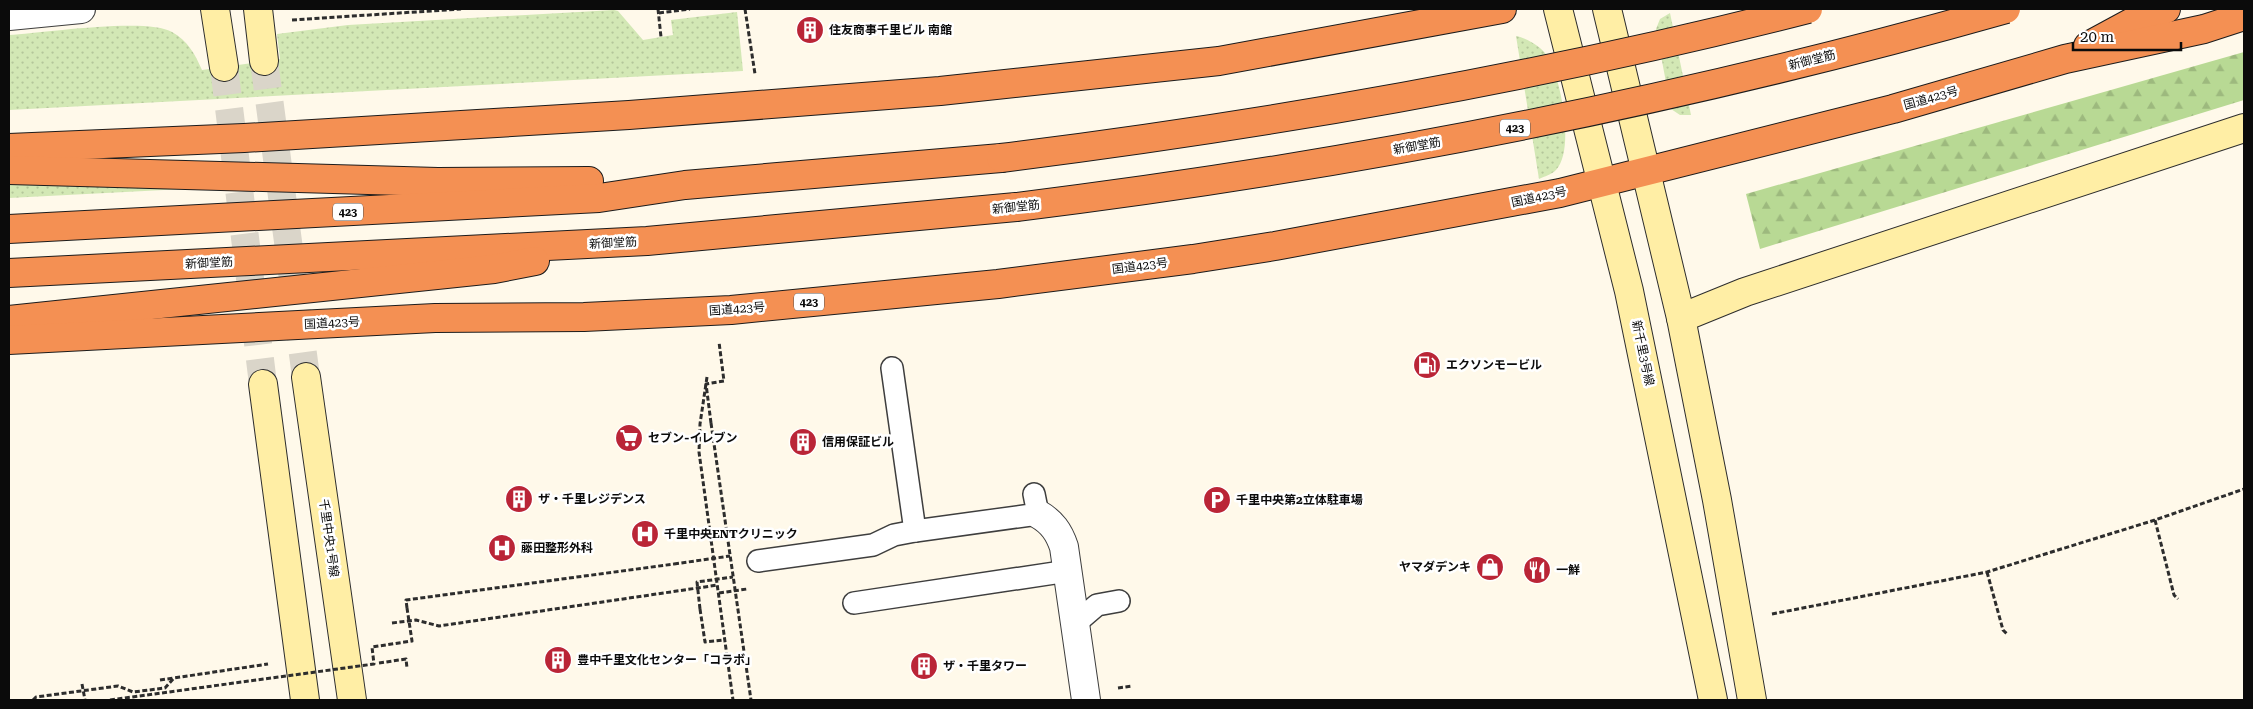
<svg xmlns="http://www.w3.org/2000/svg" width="2253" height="709" font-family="'Roboto Serif','Noto Sans JP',serif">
	<defs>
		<pattern id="grass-dots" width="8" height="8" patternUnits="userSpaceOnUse" patternTransform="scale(1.25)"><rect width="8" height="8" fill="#d3e8b5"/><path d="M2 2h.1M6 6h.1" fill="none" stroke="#b4c69a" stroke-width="1.8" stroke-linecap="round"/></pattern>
		<pattern id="forest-firs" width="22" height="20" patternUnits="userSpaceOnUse" patternTransform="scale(1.25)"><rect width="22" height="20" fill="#b8d994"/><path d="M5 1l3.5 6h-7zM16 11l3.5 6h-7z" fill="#9db97e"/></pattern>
	</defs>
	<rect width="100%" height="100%" fill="#fff9ea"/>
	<g fill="url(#grass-dots)">
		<path d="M 614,10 L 618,11 L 643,40 L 673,35 L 671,20 L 737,12 L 743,71 L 9,110 L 9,35 C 42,33 148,17 172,32 C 188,41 195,54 202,70 L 280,59 L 277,34 L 348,25 Z"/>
		<path d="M 1670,13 L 1691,115 L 1680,115 L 1671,109 L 1656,29 L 1660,19 Z"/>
		<path d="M 1516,36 C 1527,38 1542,47 1548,57 C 1561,79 1575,150 1556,170 C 1551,175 1545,176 1539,179 Z"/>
		<path d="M 9,179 L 222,187 L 9,198 Z"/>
	</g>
	<path fill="url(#forest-firs)" d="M 2244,52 L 2244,100 L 1760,249 L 1746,194 Z"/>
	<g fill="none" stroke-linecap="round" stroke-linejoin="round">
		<g stroke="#dad5c9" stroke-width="28" stroke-dasharray="28 14" stroke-linecap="butt">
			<path d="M 264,61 L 306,377"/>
			<path d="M 224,67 L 263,384"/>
		</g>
		<g stroke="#3e3e3e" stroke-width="24">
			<g id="lane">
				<path d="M 892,368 L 915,531"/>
				<path d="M 758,561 L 873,545 L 894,535 L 915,531 L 1038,514 L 1034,494"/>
				<path d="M 854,603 L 1068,571"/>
				<path d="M 1076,623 L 1097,605 L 1119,601"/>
			</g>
		</g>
		<g stroke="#3e3e3e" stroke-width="30">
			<g id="street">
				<path d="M 9,16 L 81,9"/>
				<path d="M 1038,514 C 1052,522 1059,532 1064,547 L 1086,700"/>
			</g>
		</g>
		<g stroke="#2d2d2d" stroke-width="30">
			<g id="secondary">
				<path d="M 215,9 L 224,67"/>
				<path d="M 258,9 L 264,61"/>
				<path d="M 1558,9 L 1629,291 L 1713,700"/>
				<path d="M 1607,9 L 1681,318 L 1717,500 L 1752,700"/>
				<path d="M 1681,318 L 1745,292 L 2244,128"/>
				<path d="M 306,377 L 352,700"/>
				<path d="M 263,384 L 305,700"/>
			</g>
		</g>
		<g stroke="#1c1c1c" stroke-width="30">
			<g id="highway">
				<path d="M 2088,46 L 2136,20 L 2166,9"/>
				<path d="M 9,148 L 244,138 L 629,115 L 940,91 L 1219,61 L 1502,9"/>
				<path d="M 9,170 L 438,182 L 589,181"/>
				<path d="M 9,229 L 599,198 L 685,185 L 1001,158"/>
				<path d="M 9,273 L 647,241 L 1016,207"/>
				<path d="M 9,320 L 494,269 L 535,261"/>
				<path d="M 9,340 L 435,318 L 584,317 L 731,310 L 998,284 L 1193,259 L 1275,246 L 1560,193 L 1893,109 L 2065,59 L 2204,29 L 2244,16"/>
			</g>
		</g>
		<g stroke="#2d2d2d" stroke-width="3" stroke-dasharray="5 2.5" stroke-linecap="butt">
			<path d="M 658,9 L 661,37"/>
			<path d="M 745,9 L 755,74"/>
			<path d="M 659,13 L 690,9"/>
			<path d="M 292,20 L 461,9"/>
			<path d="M 707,377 L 700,424 L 699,452 L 733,700"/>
			<path d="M 711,423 L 706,384 L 724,381 L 719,342"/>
			<path d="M 2155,520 L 2174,595 L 2178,599"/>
			<path d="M 1987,572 L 2003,630 L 2008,635"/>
			<path d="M 719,593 L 747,589"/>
			<path d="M 407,608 L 406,600 L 674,564"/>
			<path d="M 700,609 L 705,642 L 725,640"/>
			<path d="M 1772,614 L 1987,572 L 2155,520 L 2244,489"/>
			<path d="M 392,623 L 416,620 L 439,626 L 718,585"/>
			<path d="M 379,663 L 406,659 L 407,668"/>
			<path d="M 160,680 L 174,678"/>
			<path d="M 1118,688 L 1132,686"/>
			<path d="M 33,700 L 36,697 L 118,686 L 133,692 L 165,688 L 174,678 L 268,664"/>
		</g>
		<use href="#lane" stroke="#fff" stroke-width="21"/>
		<use href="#street" stroke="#fff" stroke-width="28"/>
		<use href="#secondary" stroke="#ffeea5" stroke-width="28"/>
		<use href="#highway" stroke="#f49053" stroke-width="28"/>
		<g stroke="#1c1c1c" stroke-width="30" stroke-linecap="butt">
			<g id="highway-bridge">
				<path d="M 1001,158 C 1273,124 1543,77 1808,9"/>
				<path d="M 1016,207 C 1351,166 1681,101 2006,9"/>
			</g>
		</g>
		<g stroke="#2d2d2d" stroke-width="3" stroke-dasharray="5 2.5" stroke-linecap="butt">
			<path d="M 711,423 L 751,700"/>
			<path d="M 674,564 L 730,556"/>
			<path d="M 700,609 L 697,582 L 733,577"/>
			<path d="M 82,684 L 85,700"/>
			<path d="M 110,700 L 374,664 L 372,647 L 412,641 L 407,608"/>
		</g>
		<use href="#highway-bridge" stroke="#f49053" stroke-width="28"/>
	</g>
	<defs>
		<g id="building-disc" transform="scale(1.4375)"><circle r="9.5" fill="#ba2537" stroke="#fff"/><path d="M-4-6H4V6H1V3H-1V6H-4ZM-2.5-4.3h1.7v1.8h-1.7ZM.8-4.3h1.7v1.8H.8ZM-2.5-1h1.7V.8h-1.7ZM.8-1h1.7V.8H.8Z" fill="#fff"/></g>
		<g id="fuel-disc" transform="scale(1.4375)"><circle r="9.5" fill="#ba2537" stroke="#fff"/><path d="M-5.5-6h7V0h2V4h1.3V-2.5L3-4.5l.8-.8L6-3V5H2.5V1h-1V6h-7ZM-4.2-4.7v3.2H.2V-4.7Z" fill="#fff"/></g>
		<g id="supermarket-disc" transform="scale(1.4375)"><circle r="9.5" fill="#ba2537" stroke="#fff"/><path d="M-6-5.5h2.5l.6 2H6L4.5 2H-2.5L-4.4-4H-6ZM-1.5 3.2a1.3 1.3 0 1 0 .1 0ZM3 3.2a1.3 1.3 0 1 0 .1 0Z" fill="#fff"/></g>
		<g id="parking-disc" transform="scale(1.4375)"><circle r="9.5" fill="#ba2537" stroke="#fff"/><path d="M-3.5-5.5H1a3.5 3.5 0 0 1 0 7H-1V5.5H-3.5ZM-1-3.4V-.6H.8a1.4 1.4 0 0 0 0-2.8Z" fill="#fff"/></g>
		<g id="hospital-disc" transform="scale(1.4375)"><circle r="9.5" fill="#ba2537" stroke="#fff"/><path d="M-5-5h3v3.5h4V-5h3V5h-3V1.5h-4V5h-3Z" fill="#fff"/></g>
		<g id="shop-disc" transform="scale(1.4375)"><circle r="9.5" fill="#ba2537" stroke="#fff"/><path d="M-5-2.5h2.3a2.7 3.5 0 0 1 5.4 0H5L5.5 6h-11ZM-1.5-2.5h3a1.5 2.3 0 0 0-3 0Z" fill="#fff"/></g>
		<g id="restaurant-disc" transform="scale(1.4375)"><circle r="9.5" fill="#ba2537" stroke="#fff"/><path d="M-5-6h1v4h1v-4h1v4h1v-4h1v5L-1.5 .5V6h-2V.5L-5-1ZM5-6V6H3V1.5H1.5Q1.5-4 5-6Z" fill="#fff"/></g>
	</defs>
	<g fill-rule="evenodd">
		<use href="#building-disc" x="810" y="30"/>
		<use href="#fuel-disc" x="1427" y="365"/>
		<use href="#supermarket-disc" x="629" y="438"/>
		<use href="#building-disc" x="803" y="442"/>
		<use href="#building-disc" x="519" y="499"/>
		<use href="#parking-disc" x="1217" y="500"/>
		<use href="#hospital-disc" x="645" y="534"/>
		<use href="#hospital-disc" x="502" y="548"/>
		<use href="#shop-disc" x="1490" y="567"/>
		<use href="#restaurant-disc" x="1537" y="570"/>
		<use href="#building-disc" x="558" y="660"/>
		<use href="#building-disc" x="924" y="666"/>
	</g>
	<g text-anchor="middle" stroke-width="5" stroke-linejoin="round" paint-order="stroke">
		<g fill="#fff" stroke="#545454" stroke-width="1">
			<rect x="1500" y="119.5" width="30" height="17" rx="4"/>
			<rect x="333" y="203.5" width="30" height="17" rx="4"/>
			<rect x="794" y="293.5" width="30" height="17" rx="4"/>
		</g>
		<g font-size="11" font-weight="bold" fill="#0b0b0b">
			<text x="1515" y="132">423</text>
			<text x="348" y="216">423</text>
			<text x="809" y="306">423</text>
		</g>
		<g font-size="12" font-weight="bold" fill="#0b0b0b" stroke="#fff" text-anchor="start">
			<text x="829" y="34">住友商事千里ビル 南館</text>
			<text x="1446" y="369">エクソンモービル</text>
			<text x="648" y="442">セブン-イレブン</text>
			<text x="822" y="446">信用保証ビル</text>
			<text x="538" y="503">ザ・千里レジデンス</text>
			<text x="1236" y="504">千里中央第2立体駐車場</text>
			<text x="664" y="538">千里中央ENTクリニック</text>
			<text x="521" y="552">藤田整形外科</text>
			<text x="1471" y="571" text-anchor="end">ヤマダデンキ</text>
			<text x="1556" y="574">一鮮</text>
			<text x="577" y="664">豊中千里文化センター「コラボ」</text>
			<text x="943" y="670">ザ・千里タワー</text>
		</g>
		<g font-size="12" fill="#0b0b0b" stroke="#fff">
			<text transform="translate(1812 60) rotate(-14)" y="4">新御堂筋</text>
			<text transform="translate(1931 98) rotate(-16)" y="4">国道423号</text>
			<text transform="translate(1417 146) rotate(-10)" y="4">新御堂筋</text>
			<text transform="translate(1539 197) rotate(-12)" y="4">国道423号</text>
			<text transform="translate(1016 207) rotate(-6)" y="4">新御堂筋</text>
			<text transform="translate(613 243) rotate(-3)" y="4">新御堂筋</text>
			<text transform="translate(209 263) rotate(-3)" y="4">新御堂筋</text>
			<text transform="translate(1140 266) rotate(-7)" y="4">国道423号</text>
			<text transform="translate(737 309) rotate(-4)" y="4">国道423号</text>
			<text transform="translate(332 323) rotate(-3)" y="4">国道423号</text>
			<text transform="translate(1643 353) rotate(78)" y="4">新千里3号線</text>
			<text transform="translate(329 538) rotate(82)" y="4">千里中央1号線</text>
		</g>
	</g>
	<rect width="2253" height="709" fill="none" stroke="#0b0b0b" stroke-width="20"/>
	<path d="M2073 42v8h108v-8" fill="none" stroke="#0b0b0b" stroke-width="2.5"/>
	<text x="2080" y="42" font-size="15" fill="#0b0b0b" stroke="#ffffff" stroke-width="4" paint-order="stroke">20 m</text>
</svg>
